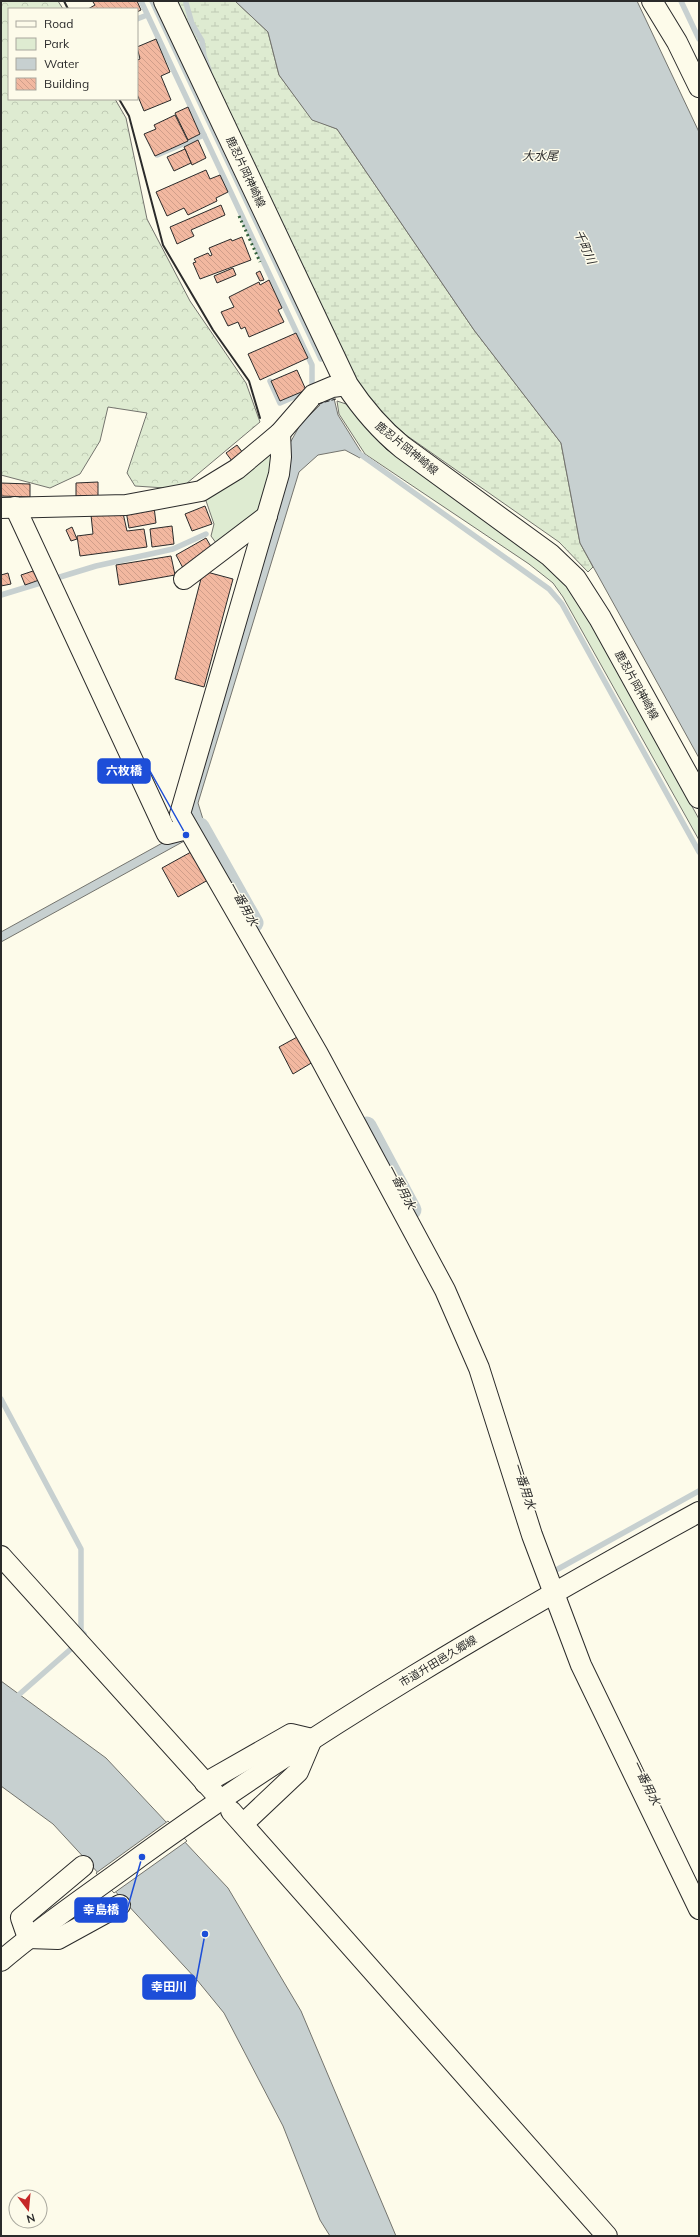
<svg xmlns="http://www.w3.org/2000/svg" width="700" height="2237" font-family="Mulish,'Noto Sans JP',sans-serif">
	<defs>
		<pattern id="forest-crowns" width="20" height="18" patternUnits="userSpaceOnUse"><rect width="20" height="18" fill="#deebd1"/><path d="M2 6a3 3 0 1 1 6 0M12 15a3 3 0 1 1 6 0" fill="none" stroke="#bfcab4"/></pattern>
		<pattern id="wetland-marsh" width="20" height="14" patternUnits="userSpaceOnUse"><rect width="20" height="14" fill="#deebd1"/><path d="M1 5h8M5 5V1M11 12h8M15 12V8" fill="none" stroke="#bfcab4"/></pattern>
		<pattern id="building-back-hatch" width="6" height="6" patternUnits="userSpaceOnUse"><rect width="6" height="6" fill="#f2b8a0"/><path d="M-1 5l2 2M0 0l6 6M5-1l2 2" fill="none" stroke="#d09e8a"/></pattern>
	</defs>
	<rect width="100%" height="100%" fill="#fdfbea"/>
	<g fill="#deebd1" stroke="#74746e">
		<path d="M 337,401 L 346,404 L 386,449 L 541,557 L 575,595 L 699,819 L 699,840 L 563,597 L 553,583 L 529,564 L 365,454 L 339,414 Z"/>
		<path d="M 269,448 L 277,451 L 263,514 L 219,547 L 211,536 L 214,524 L 204,495 Z"/>
	</g>
	<path fill="url(#forest-crowns)" stroke="#74746e" d="M 1,1 L 58,1 L 63,9 L 9,9 L 9,99 L 115,99 L 126,118 L 147,219 L 190,301 L 246,383 L 260,422 L 180,489 L 135,486 L 127,473 L 147,413 L 108,407 L 100,441 L 80,474 L 50,488 L 1,475 Z"/>
	<path fill="url(#wetland-marsh)" stroke="#74746e" d="M 174,1 L 235,1 L 268,32 L 279,75 L 312,119 L 337,129 L 474,330 L 561,443 L 580,543 L 593,567 L 588,572 L 559,542 L 406,435 L 382,414 L 351,376 Z"/>
	<g fill="#c7d0d0" stroke="#74746e">
		<path d="M 235,1 L 637,1 L 699,132 L 699,758 L 580,543 L 561,443 L 474,330 L 337,129 L 312,120 L 279,75 L 268,32 Z"/>
		<path d="M 331,386 L 338,415 L 363,455 L 360,458 L 345,450 L 318,455 L 299,472 L 198,803 L 206,829 L 1,942 L 1,932 L 195,825 L 188,805 L 290,443 L 300,425 L 320,405 L 314,390 Z"/>
		<path d="M 1,1681 L 106,1758 L 228,1888 L 301,2011 L 396,2236 L 330,2236 L 320,2220 L 283,2126 L 224,2013 L 197,1980 L 53,1824 L 1,1786 Z"/>
	</g>
	<path fill="#fdfbea" stroke="#74746e" d="M 168,1821 L 187,1841 L 114,1893 L 96,1873 Z"/>
	<g fill="none" stroke-linecap="round" stroke-linejoin="round">
		<g stroke="#c7d0d0" stroke-width="5.5">
			<path d="M 141,1 L 312,365 L 312,389 L 280,403 L 270,381"/>
			<path d="M 152,1 L 321,359"/>
			<path d="M 681,1 L 699,39"/>
			<path d="M 186,3 L 192,24 L 202,41 L 204,56 L 209,70"/>
			<path d="M 137,19 L 147,15"/>
			<path d="M 157,155 L 204,135"/>
			<path d="M 357,452 L 549,589 L 562,604 L 699,852"/>
			<path d="M 1,595 L 96,566 L 173,549 L 206,534"/>
			<path d="M 1,1399 L 81,1549 L 81,1631 L 84,1634"/>
			<path d="M 558,1569 L 699,1491"/>
			<path d="M 14,1699 L 72,1648"/>
		</g>
		<g stroke="#c7d0d0" stroke-width="19">
			<path d="M 200,827 L 254,923"/>
			<path d="M 367,1126 L 412,1210"/>
		</g>
	</g>
	<g fill="url(#building-back-hatch)" stroke="#2b2b2b">
		<path d="M 95,1 L 137,1 L 141,10 L 137,12 L 137,9 L 88,9 L 95,5 L 93,2 Z"/>
		<path d="M 156,39 L 170,72 L 161,76 L 171,100 L 144,111 L 137,94 L 137,60 L 140,59 L 137,47 Z"/>
		<path d="M 188,107 L 200,134 L 188,140 L 175,113 Z"/>
		<path d="M 175,115 L 188,141 L 155,156 L 144,134 L 156,129 L 154,125 Z"/>
		<path d="M 198,140 L 206,158 L 192,165 L 184,147 Z"/>
		<path d="M 185,149 L 191,163 L 174,171 L 167,157 Z"/>
		<path d="M 206,170 L 210,179 L 220,175 L 228,192 L 216,198 L 217,201 L 188,215 L 184,208 L 167,216 L 156,192 Z"/>
		<path d="M 221,205 L 225,215 L 191,230 L 194,236 L 177,244 L 170,227 Z"/>
		<path d="M 242,237 L 251,260 L 200,279 L 193,263 L 196,262 L 194,259 L 208,253 L 210,256 L 212,255 L 209,248 L 231,239 L 232,241 Z"/>
		<path d="M 233,268 L 236,275 L 217,283 L 214,276 Z"/>
		<path d="M 260,271 L 264,280 L 260,281 L 256,273 Z"/>
		<path d="M 269,280 L 282,308 L 278,310 L 284,322 L 249,337 L 245,327 L 241,329 L 238,322 L 228,326 L 221,312 L 234,307 L 229,297 L 259,282 L 260,285 Z"/>
		<path d="M 296,333 L 308,358 L 260,380 L 248,354 Z"/>
		<path d="M 297,370 L 306,390 L 280,401 L 271,381 Z"/>
		<path d="M 237,445 L 243,453 L 232,461 L 226,453 Z"/>
		<path d="M 98,482 L 98,498 L 84,499 L 83,496 L 76,496 L 76,483 Z"/>
		<path d="M 1,483 L 30,484 L 30,497 L 1,496 Z"/>
		<path d="M 205,506 L 212,524 L 192,531 L 185,514 Z"/>
		<path d="M 154,507 L 156,523 L 129,528 L 126,511 Z"/>
		<path d="M 123,513 L 127,531 L 144,529 L 147,547 L 80,556 L 77,536 L 93,534 L 91,515 Z"/>
		<path d="M 172,526 L 174,544 L 152,547 L 150,529 Z"/>
		<path d="M 72,527 L 77,539 L 71,541 L 66,530 Z"/>
		<path d="M 206,538 L 213,550 L 183,568 L 176,555 Z"/>
		<path d="M 171,556 L 175,575 L 119,585 L 116,565 Z"/>
		<path d="M 39,569 L 42,579 L 25,585 L 21,575 Z"/>
		<path d="M 203,571 L 233,579 L 204,687 L 175,679 Z"/>
		<path d="M 8,573 L 11,584 L 1,586 L 1,575 Z"/>
		<path d="M 191,852 L 208,880 L 178,897 L 162,868 Z"/>
		<path d="M 299,1036 L 313,1062 L 293,1074 L 279,1047 Z"/>
	</g>
	<g fill="none" stroke-linecap="round" stroke-linejoin="round">
		<g stroke="#2b2b2b" stroke-width="22">
			<g id="minor">
				<path d="M 652,1 L 677,42 L 699,87"/>
				<path d="M 280,433 L 281,457 L 279,474 L 180,814 L 318,1054 L 445,1290 L 479,1368 L 532,1535 L 581,1665 L 699,1909"/>
				<path d="M 15,507 L 167,834 L 187,829"/>
				<path d="M 1,508 L 126,505 L 201,491 L 237,469 L 280,433 L 313,395 L 332,387 L 347,385"/>
				<path d="M 184,579 L 267,516"/>
				<path d="M 1,1556 L 213,1791"/>
				<path d="M 205,1783 L 291,1734 L 312,1739"/>
				<path d="M 231,1811 L 607,2236"/>
				<path d="M 243,1824 L 298,1772 L 312,1739"/>
				<path d="M 28,1938 L 21,1918 L 83,1866"/>
				<path d="M 28,1938 L 58,1939 L 120,1905"/>
				<path d="M 1,1961 C 45,1923 94,1891 141,1856 C 318,1728 507,1617 699,1512"/>
			</g>
		</g>
		<g stroke="#2b2b2b" stroke-width="24">
			<path id="major" d="M 165,1 L 347,385 C 363,409 380,429 402,447 L 550,555 L 575,579 L 600,618 L 699,797"/>
		</g>
		<use href="#minor" stroke="#fdfbea" stroke-width="20"/>
		<use href="#major" stroke="#fdfbea" stroke-width="22"/>
		<path stroke="#34623c" stroke-width="3" stroke-dasharray="2 3" stroke-linecap="butt" d="M 239,216 L 260,262"/>
		<path stroke="#2b2b2b" stroke-width="1" stroke-dasharray="5 2" stroke-linecap="butt" d="M 318,404 L 336,399"/>
		<g stroke="#2b2b2b" stroke-width="2">
			<path d="M 64,1 L 68,9"/>
			<path d="M 119,99 L 129,116 L 163,245 L 213,330 L 249,381 L 260,418"/>
		</g>
	</g>
	<g text-anchor="middle" stroke-width="3" stroke-linejoin="round" paint-order="stroke">
		<g font-size="11" fill="#2b2b2b" stroke="#fdfbea">
			<text transform="translate(246 172) rotate(65)" y="4">鹿忍片岡神崎線</text>
			<text transform="translate(407 448) rotate(39)" y="4">鹿忍片岡神崎線</text>
			<text transform="translate(637 685) rotate(61)" y="4">鹿忍片岡神崎線</text>
			<text transform="translate(438 1661) rotate(-31)" y="4">市道升田邑久郷線</text>
		</g>
		<g font-size="12" font-style="italic" fill="#2b2b2b" stroke="#fdfbea">
			<text x="540" y="160">大水尾</text>
			<text transform="translate(585 247) rotate(66)" y="4">千町川</text>
			<text transform="translate(243 904) rotate(61)" y="4">一番用水</text>
			<text transform="translate(401 1187) rotate(63)" y="4">一番用水</text>
			<text transform="translate(524 1486) rotate(72)" y="4">一番用水</text>
			<text transform="translate(646 1783) rotate(64)" y="4">一番用水</text>
		</g>
	</g>
	<path fill="none" stroke="#1d4ed8" stroke-width="1.5" d="M186 835L150 771M142 1857L127 1910M205 1934L195 1987"/>
	<g fill="#1d4ed8" stroke="#fdfbea" stroke-width="1.5">
		<circle cx="186" cy="835" r="4"/>
		<circle cx="142" cy="1857" r="4"/>
		<circle cx="205" cy="1934" r="4"/>
	</g>
	<g fill="#1d4ed8" stroke="#1d4ed8" stroke-width="1.5">
		<rect x="98" y="759" width="52" height="24" rx="4"/>
		<rect x="75" y="1898" width="52" height="24" rx="4"/>
		<rect x="143" y="1975" width="52" height="24" rx="4"/>
	</g>
	<g font-size="12" text-anchor="middle" font-weight="bold" fill="#fff">
		<text x="124" y="775">六枚橋</text>
		<text x="101" y="1914">幸島橋</text>
		<text x="169" y="1991">幸田川</text>
	</g>
	<rect width="700" height="2237" fill="none" stroke="#2b2b2b" stroke-width="4"/>
	<rect x="8" y="8" width="130" height="92" fill="#fdfbea" stroke="#a9a89e"/>
	<rect x="16" y="21" width="20" height="6" fill="#fdfbea" stroke="#a9a89e"/>
	<text x="44" y="28" font-size="12" fill="#2b2b2b">Road</text>
	<rect x="16" y="38" width="20" height="12" fill="#deebd1" stroke="#a9a89e"/>
	<text x="44" y="48" font-size="12" fill="#2b2b2b">Park</text>
	<rect x="16" y="58" width="20" height="12" fill="#c7d0d0" stroke="#a9a89e"/>
	<text x="44" y="68" font-size="12" fill="#2b2b2b">Water</text>
	<rect x="16" y="78" width="20" height="12" fill="url(#building-back-hatch)" stroke="#a9a89e"/>
	<text x="44" y="88" font-size="12" fill="#2b2b2b">Building</text>
	<g transform="translate(28 2209) rotate(164)"><circle r="19" fill="#fdfbea" stroke="#a9a89e"/>
	<path d="M0-3L7 15L0 10L-7 15Z" fill="#c62828"/>
	<text y="-6" font-size="11" font-weight="bold" text-anchor="middle" fill="#2b2b2b">N</text>
	</g>
</svg>
